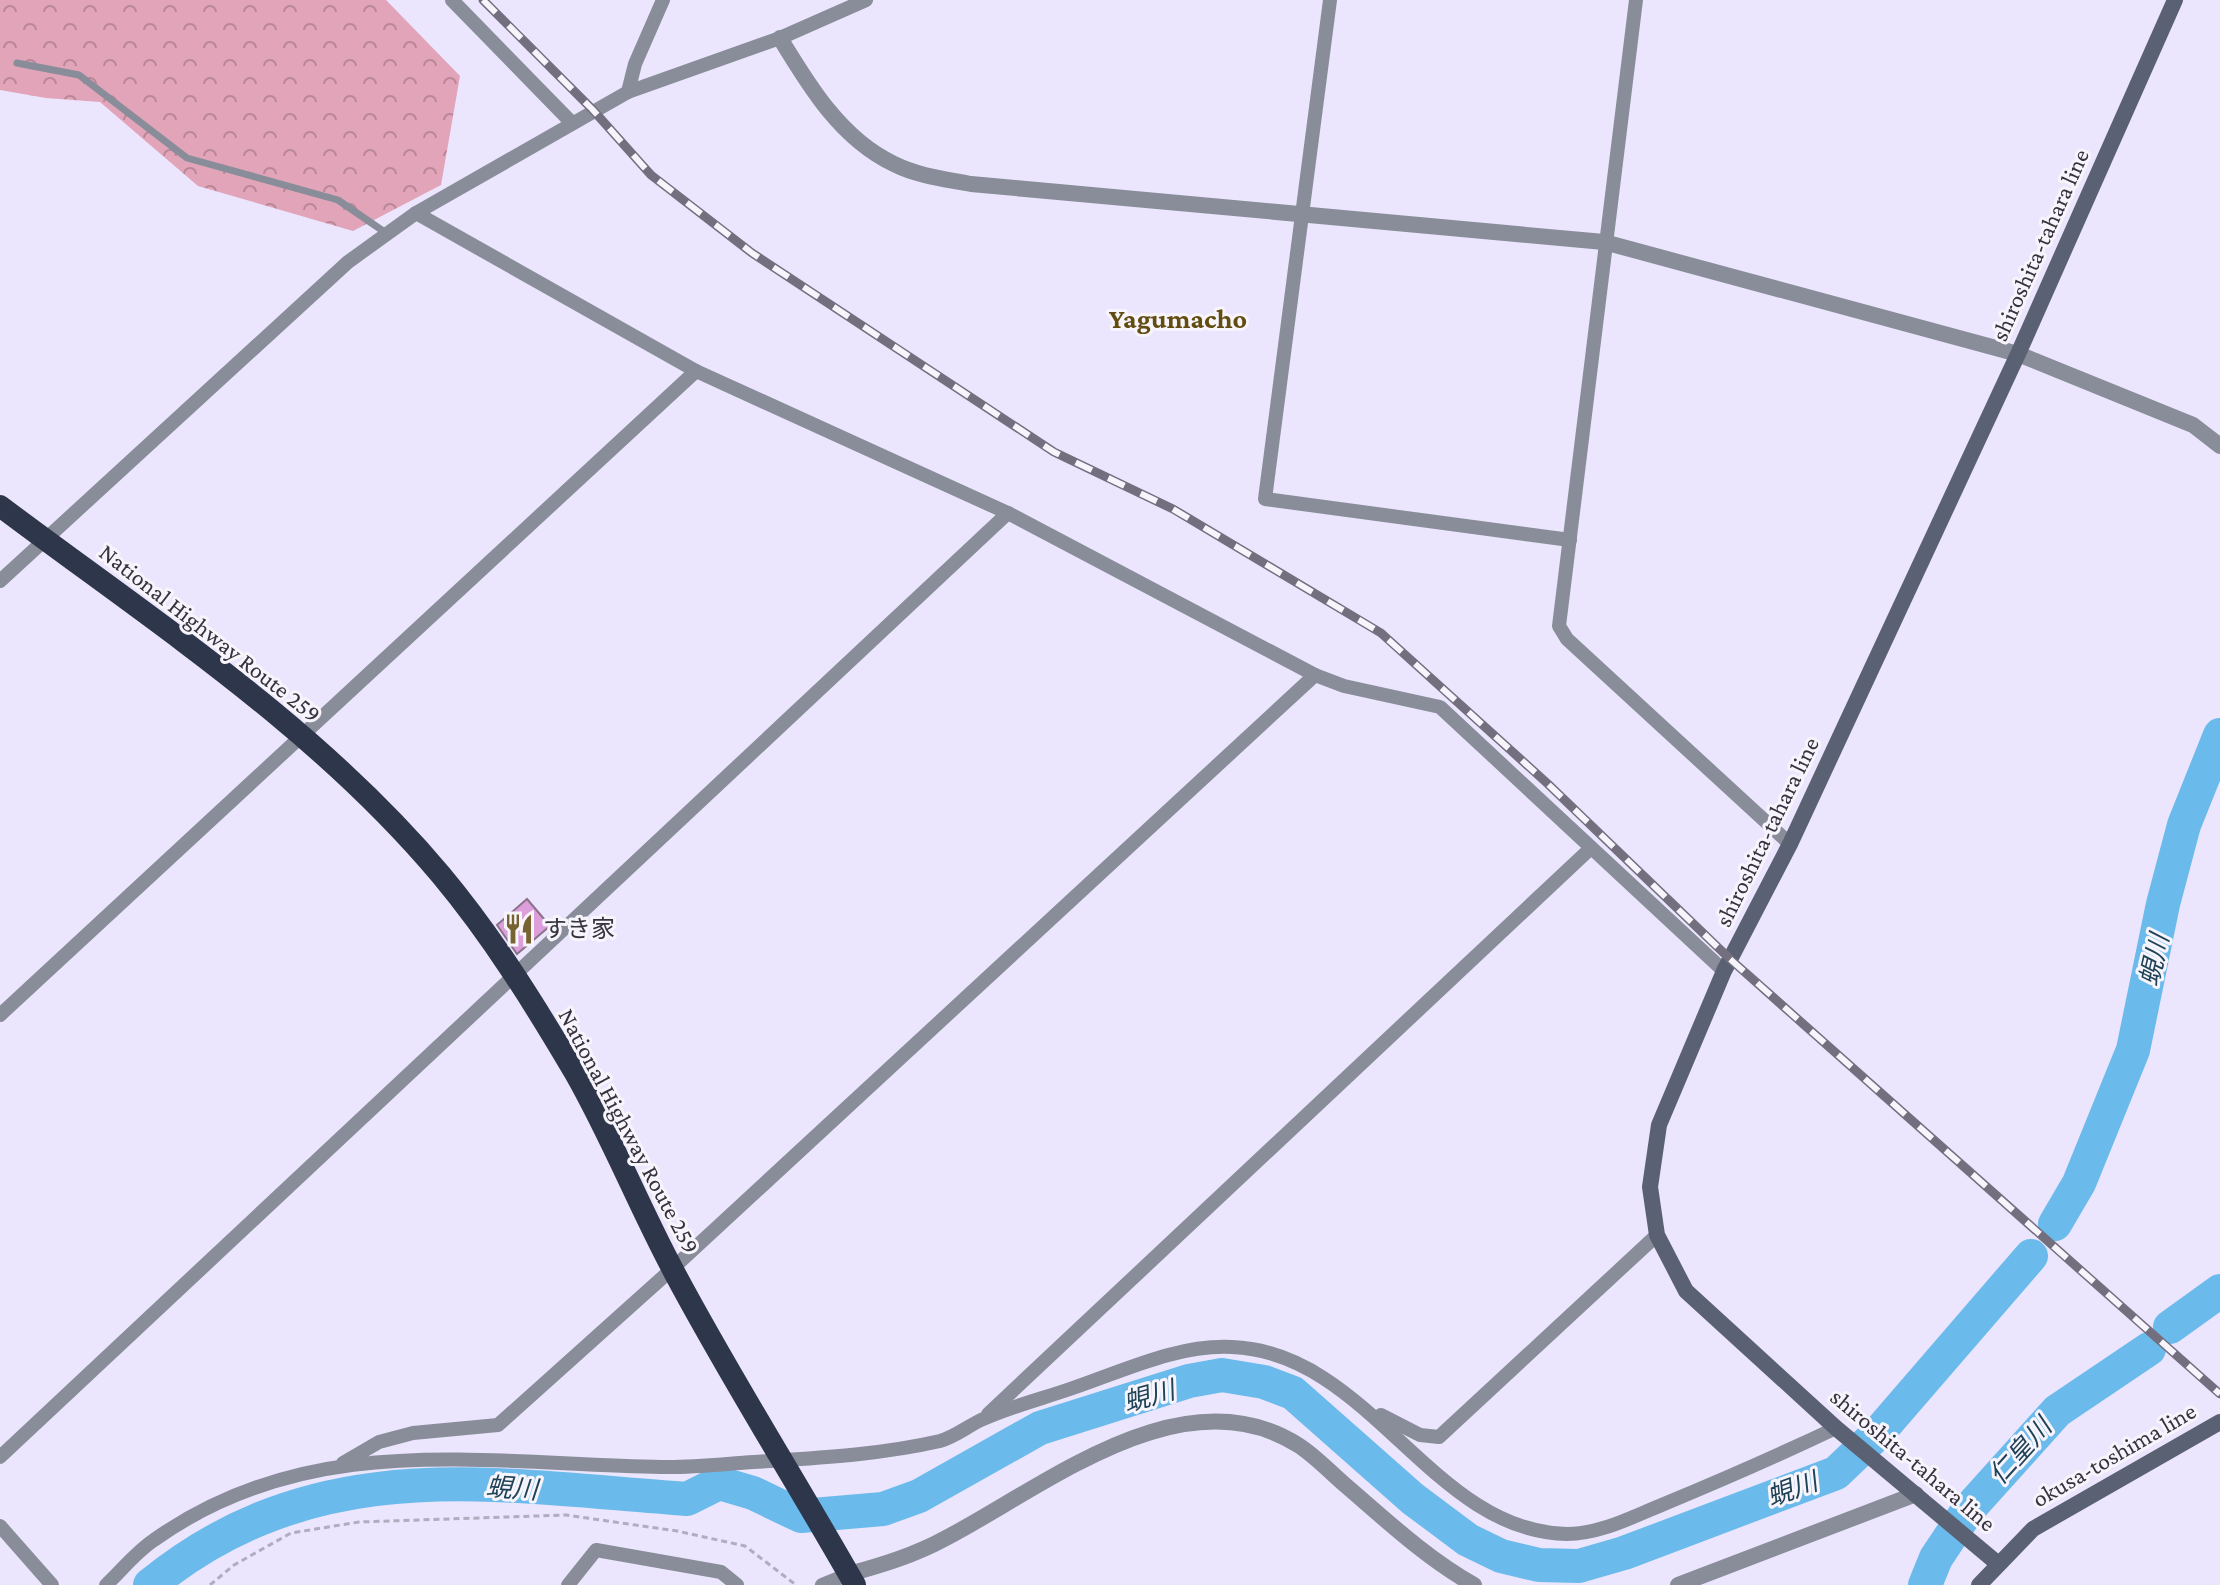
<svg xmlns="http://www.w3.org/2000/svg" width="2220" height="1585" font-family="'Crimson Pro','Noto Sans JP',serif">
	<defs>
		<pattern id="forest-crowns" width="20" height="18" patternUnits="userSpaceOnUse" patternTransform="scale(2)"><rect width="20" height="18" fill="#e2a4b8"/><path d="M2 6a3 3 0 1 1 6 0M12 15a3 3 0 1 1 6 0" fill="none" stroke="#b88697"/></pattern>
	</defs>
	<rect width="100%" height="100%" fill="#ebe5fd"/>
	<path fill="url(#forest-crowns)" d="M 0,0 L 386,0 L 460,76 L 441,185 L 353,231 L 198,186 L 100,102 L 46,98 L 0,90 Z"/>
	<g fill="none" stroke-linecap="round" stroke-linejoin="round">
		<g stroke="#6abaeb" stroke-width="34">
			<path d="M 2055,1224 L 2079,1183 L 2133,1050 L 2163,904 L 2184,825 L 2220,735"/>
			<path d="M 2170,1327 L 2220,1291"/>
			<path d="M 150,1585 C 316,1450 490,1485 687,1499 L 719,1483 L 753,1493 L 801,1516 L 883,1509 L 919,1496 L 1040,1428 L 1189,1381 L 1222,1375 L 1264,1382 L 1293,1393 L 1413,1499 L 1468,1540 L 1501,1556 L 1539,1565 L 1579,1566 L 1624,1553 L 1836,1473 L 1879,1432 L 2031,1256"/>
			<path d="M 1925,1585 L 1936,1558 L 1968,1510 L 2057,1411 L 2149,1349"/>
		</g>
	</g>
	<path fill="#dc9fdb" stroke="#8a7389" stroke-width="2" d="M 527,899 L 550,926 L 517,954 L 497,925 Z"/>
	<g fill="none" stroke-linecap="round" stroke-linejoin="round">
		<path stroke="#b1acc0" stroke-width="3" stroke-dasharray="6 4" stroke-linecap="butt" d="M 210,1585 L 234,1565 L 291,1533 L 359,1522 L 566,1515 L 677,1531 L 745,1546 L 796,1585"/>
		<path stroke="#888d99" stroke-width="7" d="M 17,63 L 79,75 L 187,158 L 338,200 L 386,233"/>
		<g stroke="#888d99" stroke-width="14">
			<path d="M 452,0 L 571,122"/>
			<path d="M 1330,0 L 1265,499 L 1570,540"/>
			<path d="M 1636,0 L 1559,626 L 1567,639 L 1790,844"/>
			<path d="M 628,92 L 635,64 L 663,0"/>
			<path d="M 416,213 L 696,371 L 1008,513 L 1315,675 L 1344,686 L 1440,707 L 1724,971"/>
			<path d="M 0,581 L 348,262 L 416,213 L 628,92 L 780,38 L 866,0"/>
			<path d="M 0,1015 L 696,371"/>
			<path d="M 988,1414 L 1591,848"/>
			<path d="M 1381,1415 L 1420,1435 L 1439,1437 L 1657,1235"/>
			<path d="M 0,1457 L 1008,513"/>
			<path d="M 343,1463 L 379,1442 L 413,1433 L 498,1425 L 672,1269 L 1315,675"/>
			<path d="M 0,1526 L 52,1585"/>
			<path d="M 106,1585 C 122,1570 136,1552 154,1540 C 310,1429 483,1464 661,1467 C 692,1468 723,1464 754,1462 C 816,1458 879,1455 940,1441 C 955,1437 968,1426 981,1420 C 1009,1407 1041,1399 1070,1389 C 1121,1372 1177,1344 1232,1347 C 1370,1352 1432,1532 1567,1534 C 1601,1534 1634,1516 1664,1504 C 1722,1480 1779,1455 1836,1428"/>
			<path d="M 568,1585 L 596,1550 L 721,1572 L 737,1585"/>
			<path d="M 822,1585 L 849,1574"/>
		</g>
		<g stroke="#888d99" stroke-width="16">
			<path d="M 780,38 C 809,86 841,139 894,164 C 918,176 945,179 971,184 L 1604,242 L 2018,354 L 2193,425 L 2220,446"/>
			<path d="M 849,1574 C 882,1565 915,1555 946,1538 C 1044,1487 1183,1372 1298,1445 C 1314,1455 1329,1471 1344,1484 C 1386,1520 1426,1558 1474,1585"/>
			<path d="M 1678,1585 L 1916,1494"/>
		</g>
		<g stroke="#5a6172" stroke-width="16">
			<path d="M 1997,1563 L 1836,1428 L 1686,1291 L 1657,1235 L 1650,1187 L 1659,1125 L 1724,971 L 1790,844 L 2018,354 L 2175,0"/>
			<path d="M 1979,1585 L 2033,1529 L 2220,1422"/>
		</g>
		<path stroke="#2e364c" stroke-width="22" d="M 0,506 C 153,621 317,727 441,875 C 492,936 535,1005 575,1073 C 611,1136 638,1204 672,1268 C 729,1376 795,1479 855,1585"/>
		<g stroke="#736f7f" stroke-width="9">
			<path id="rail" d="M 483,0 L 592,109 L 651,175 L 752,253 L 1054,452 L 1173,509 L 1381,633 L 1548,784 L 1730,959 L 2220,1394"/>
		</g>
		<use href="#rail" stroke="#f7f5fb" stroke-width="6" stroke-dasharray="18" stroke-linecap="butt"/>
	</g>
	<defs>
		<g id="restaurant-bare" transform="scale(2.4)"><path d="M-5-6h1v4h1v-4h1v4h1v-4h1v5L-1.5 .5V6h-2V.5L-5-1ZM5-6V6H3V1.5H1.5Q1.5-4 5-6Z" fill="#776332" stroke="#f7f5fb" stroke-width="2.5" paint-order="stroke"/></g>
	</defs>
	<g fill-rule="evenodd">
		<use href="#restaurant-bare" x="519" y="929"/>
	</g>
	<g text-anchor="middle" stroke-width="6" stroke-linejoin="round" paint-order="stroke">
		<g font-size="24" fill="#36333f" stroke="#f7f5fb">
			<text transform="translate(2040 245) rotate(-66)" y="8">shiroshita-tahara line</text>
			<text transform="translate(210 633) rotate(38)" y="8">National Highway Route 259</text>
			<text transform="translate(1767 832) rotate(-64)" y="8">shiroshita-tahara line</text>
			<text transform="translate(629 1131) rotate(62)" y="8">National Highway Route 259</text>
			<text transform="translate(2114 1455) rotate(-30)" y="8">okusa-toshima line</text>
			<text transform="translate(1913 1460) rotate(40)" y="8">shiroshita-tahara line</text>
		</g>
		<g font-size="24" fill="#36333f" stroke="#f7f5fb" text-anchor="start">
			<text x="543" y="937">すき家</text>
		</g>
		<g font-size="26" font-style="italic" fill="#1f4257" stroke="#f7f5fb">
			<text transform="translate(2154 960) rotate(-77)" y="9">蜆川</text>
			<text transform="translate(1149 1396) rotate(-16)" y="9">蜆川</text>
			<text transform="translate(2020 1451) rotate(-48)" y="9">仁皇川</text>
			<text transform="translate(512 1488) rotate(4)" y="9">蜆川</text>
			<text transform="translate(1792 1489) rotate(-20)" y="9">蜆川</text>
		</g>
		<g font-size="28" font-weight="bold" fill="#624c10" stroke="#f7f5fb">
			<text x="1178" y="328">Yagumacho</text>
		</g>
	</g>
</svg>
